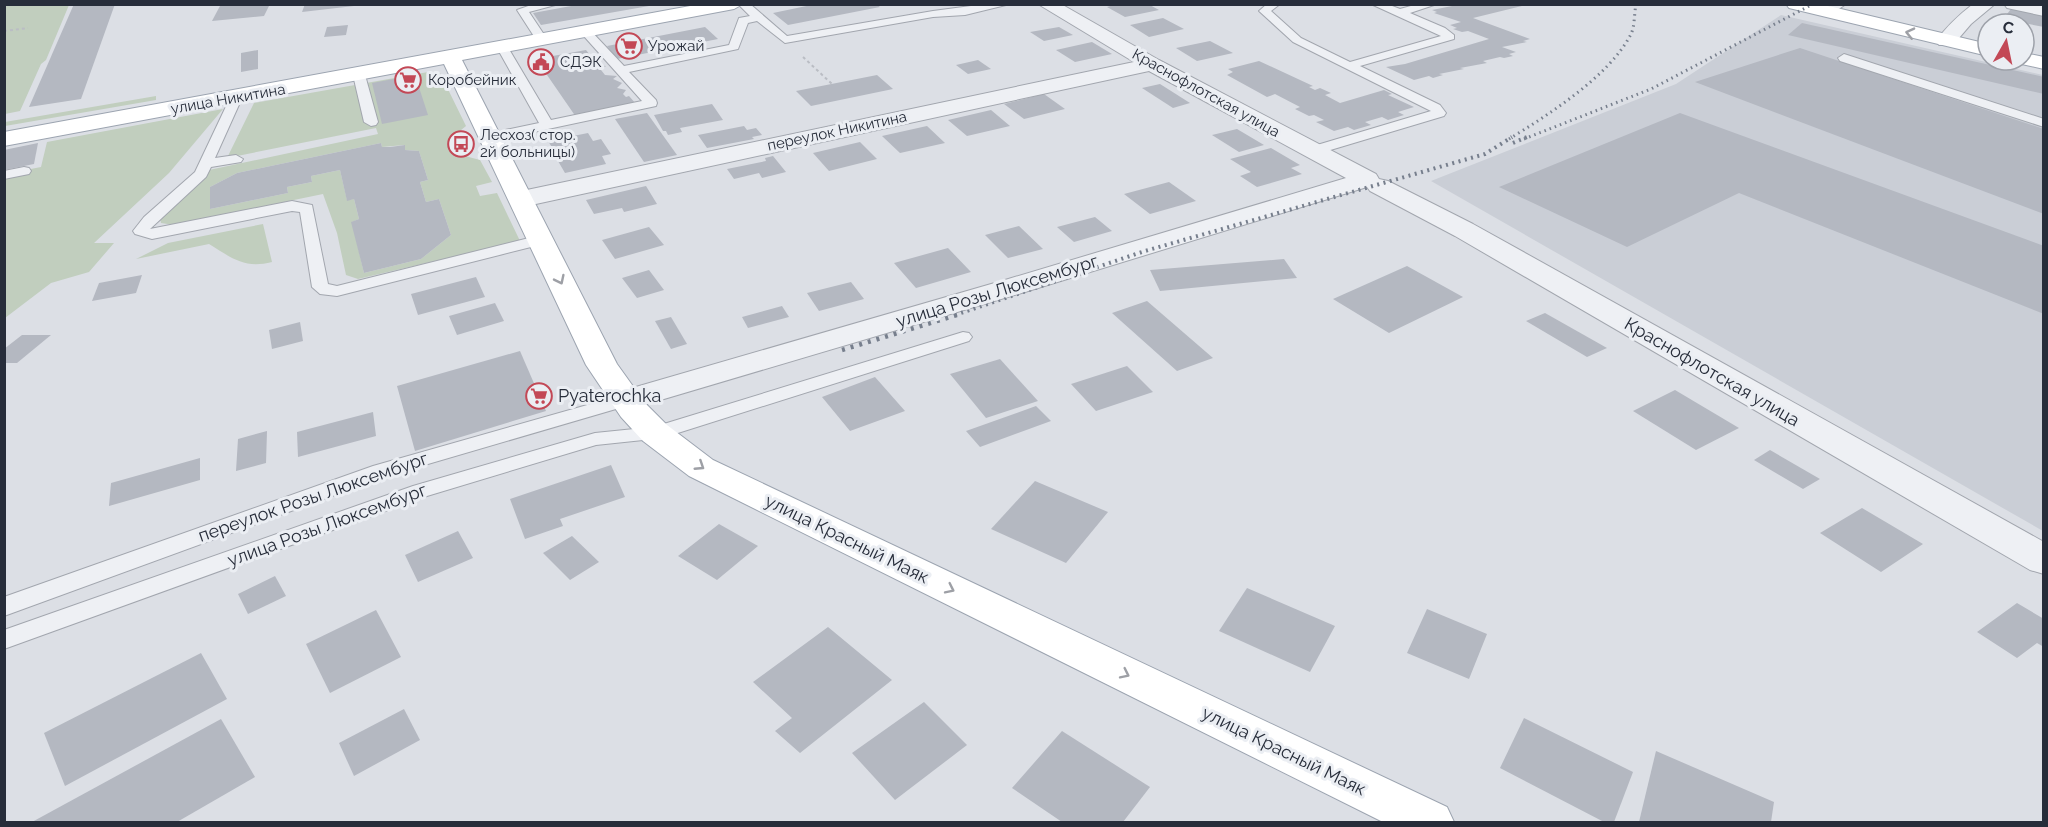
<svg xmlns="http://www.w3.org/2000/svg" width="2048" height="827" font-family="Raleway,sans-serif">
	<rect width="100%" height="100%" fill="#dcdfe5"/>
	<path fill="#caced6" d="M 1781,15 L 2043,75 L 2043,531 L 1431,181 L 1676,84 Z"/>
	<g fill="#c1cebe" fill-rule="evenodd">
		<path d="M 4,5 L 69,5 L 46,60 L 41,64 L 20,111 L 5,114 Z"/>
		<path d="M 428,72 L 440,73 L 466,126 L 455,135 L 465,156 L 480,160 L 492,182 L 476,186 L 480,196 L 497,193 L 520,241 L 358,279 L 346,275 L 337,233 L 323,194 L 174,225 L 161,223 L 160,218 L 209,170 L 378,134 L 376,128 L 227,158 L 254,103 ZM 381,143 L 382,147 L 404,145 L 405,150 L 419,151 L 428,180 L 420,182 L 426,202 L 439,199 L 451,235 L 421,259 L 364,273 L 352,222 L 359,219 L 354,199 L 347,200 L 340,170 L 311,176 L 312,182 L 287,187 L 288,193 L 210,209 L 210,187 L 237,173 Z"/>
		<path d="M 156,96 L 156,100 L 5,126 L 5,122 Z"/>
		<path d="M 223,109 L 169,173 L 94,243 L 114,243 L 89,272 L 51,283 L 5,318 L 5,174 L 41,167 L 47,142 Z"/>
		<path d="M 263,224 L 272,262 C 244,269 232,258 209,244 L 136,259 L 168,243 Z"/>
	</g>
	<g fill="#b4b8c1">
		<path d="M 74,4 L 115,4 L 81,99 L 29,107 Z"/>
		<path d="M 221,4 L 270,4 L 264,16 L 212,21 Z"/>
		<path d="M 305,4 L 354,4 L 354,6 L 302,12 Z"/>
		<path d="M 582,4 L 649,4 L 649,6 L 541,25 L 533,13 Z"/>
		<path d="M 816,4 L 876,4 L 880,7 L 788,25 L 773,13 Z"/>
		<path d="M 1117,4 L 1148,4 L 1159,10 L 1125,17 L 1107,7 Z"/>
		<path d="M 1462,4 L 1530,4 L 1473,18 L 1530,39 L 1523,41 L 1527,42 L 1502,47 L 1516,52 L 1509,54 L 1513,56 L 1504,58 L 1500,57 L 1483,61 L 1487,63 L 1460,68 L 1464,69 L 1439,74 L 1443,75 L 1433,78 L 1429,76 L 1414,80 L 1386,67 L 1405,64 L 1489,39 L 1468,31 L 1462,32 L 1453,29 L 1457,28 L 1450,25 L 1461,22 L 1434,13 L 1437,12 L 1432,10 Z"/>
		<path d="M 2011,9 L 2044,16 L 2044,27 L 2003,19 Z"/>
		<path d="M 1163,18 L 1184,29 L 1149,37 L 1130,25 Z"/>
		<path d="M 1802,23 L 2044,77 L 2044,94 L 1788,35 Z"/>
		<path d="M 348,25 L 346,35 L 324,37 L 327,27 Z"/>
		<path d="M 705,27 L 718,39 L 617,59 L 607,46 Z"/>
		<path d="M 1059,27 L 1073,35 L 1044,41 L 1030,32 Z"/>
		<path d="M 1210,41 L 1233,53 L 1197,61 L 1176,48 Z"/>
		<path d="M 1092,42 L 1112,54 L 1075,62 L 1056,50 Z"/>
		<path d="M 1800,48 L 2044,129 L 2044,214 L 1695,82 Z"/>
		<path d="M 258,50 L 258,69 L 241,72 L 241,53 Z"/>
		<path d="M 586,50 L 598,65 L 606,66 L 601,70 L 605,75 L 617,76 L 613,79 L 622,83 L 617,88 L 626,90 L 623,94 L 626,97 L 629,96 L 636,104 L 576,117 L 536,59 Z"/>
		<path d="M 978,60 L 991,69 L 968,74 L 956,65 Z"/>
		<path d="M 1259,61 L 1313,86 L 1309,87 L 1315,90 L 1320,88 L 1331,93 L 1325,95 L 1340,103 L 1384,90 L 1392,94 L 1388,95 L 1414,107 L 1398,112 L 1404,115 L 1388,120 L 1382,117 L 1365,122 L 1371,125 L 1354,130 L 1348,127 L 1334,131 L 1316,122 L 1324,120 L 1314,115 L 1309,116 L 1295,109 L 1300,107 L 1275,94 L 1267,97 L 1227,75 L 1233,72 L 1228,69 Z"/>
		<path d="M 415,75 L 428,115 L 382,124 L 372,83 Z"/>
		<path d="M 877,75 L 893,89 L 811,106 L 796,91 Z"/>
		<path d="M 1160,84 L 1190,103 L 1173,108 L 1142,88 Z"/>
		<path d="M 1044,94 L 1065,109 L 1024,119 L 1004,104 Z"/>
		<path d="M 712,104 L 723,120 L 680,128 L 682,132 L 668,135 L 666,131 L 663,131 L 654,115 Z"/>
		<path d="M 991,110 L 1010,126 L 967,136 L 948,120 Z"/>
		<path d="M 647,113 L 677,155 L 644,162 L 615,119 Z"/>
		<path d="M 1680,113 L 2044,246 L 2044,314 L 1739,193 L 1627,247 L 1499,187 Z"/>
		<path d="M 744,126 L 747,130 L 756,128 L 762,135 L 752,137 L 754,139 L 707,148 L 698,135 Z"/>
		<path d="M 927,126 L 945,143 L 900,153 L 882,136 Z"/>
		<path d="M 1237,129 L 1264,145 L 1239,152 L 1212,135 Z"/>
		<path d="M 588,133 L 593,141 L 601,139 L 611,154 L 602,156 L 606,164 L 565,173 L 558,161 L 560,160 L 548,141 Z"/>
		<path d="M 860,142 L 877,159 L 829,171 L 813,153 Z"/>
		<path d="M 38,143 L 34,164 L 4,170 L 4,150 Z"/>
		<path d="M 381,143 L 382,147 L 390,147 L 405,145 L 405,150 L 419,151 L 428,180 L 420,182 L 426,202 L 439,199 L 451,235 L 421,259 L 364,273 L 351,222 L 359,219 L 354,199 L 347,201 L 340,170 L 311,176 L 312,182 L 287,187 L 288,193 L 210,209 L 210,187 L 237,173 Z"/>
		<path d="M 1271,148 L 1300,165 L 1291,168 L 1302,174 L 1257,187 L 1240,176 L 1251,172 L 1230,159 Z"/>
		<path d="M 773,156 L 786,172 L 762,178 L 759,173 L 734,179 L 727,169 L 766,161 L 765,158 Z"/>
		<path d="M 1169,182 L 1196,201 L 1150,214 L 1124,194 Z"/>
		<path d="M 646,186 L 657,204 L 624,212 L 622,208 L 594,214 L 586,200 Z"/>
		<path d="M 1095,217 L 1112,231 L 1074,242 L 1057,227 Z"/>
		<path d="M 1019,226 L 1043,249 L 1008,258 L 985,235 Z"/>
		<path d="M 649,227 L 664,245 L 615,259 L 602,240 Z"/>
		<path d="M 948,248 L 971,272 L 916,288 L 894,263 Z"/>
		<path d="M 1284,259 L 1297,278 L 1160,291 L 1150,270 Z"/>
		<path d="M 1407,266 L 1463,297 L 1389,333 L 1333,299 Z"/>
		<path d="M 649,270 L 664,290 L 637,298 L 622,278 Z"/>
		<path d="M 142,275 L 136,293 L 92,301 L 99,283 Z"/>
		<path d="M 476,277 L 485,297 L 418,315 L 411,294 Z"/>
		<path d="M 851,282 L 864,299 L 819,311 L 807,293 Z"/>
		<path d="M 1147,301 L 1213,358 L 1177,371 L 1112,313 Z"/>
		<path d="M 495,303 L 504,321 L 457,335 L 449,316 Z"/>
		<path d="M 782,306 L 789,317 L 748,328 L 742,317 Z"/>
		<path d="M 1545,313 L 1607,348 L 1587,357 L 1526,321 Z"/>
		<path d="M 671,317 L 687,344 L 671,349 L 655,321 Z"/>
		<path d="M 300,322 L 303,341 L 272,349 L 269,330 Z"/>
		<path d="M 22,335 L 51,335 L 17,363 L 4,363 L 4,349 Z"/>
		<path d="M 520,351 L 546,411 L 415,451 L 397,386 Z"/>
		<path d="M 1000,359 L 1038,401 L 986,418 L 950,374 Z"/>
		<path d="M 1127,366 L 1153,392 L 1096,411 L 1071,384 Z"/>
		<path d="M 875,377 L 905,411 L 850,431 L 822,397 Z"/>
		<path d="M 1675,390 L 1739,428 L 1696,450 L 1633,411 Z"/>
		<path d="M 1036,406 L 1051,421 L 980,447 L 966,431 Z"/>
		<path d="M 373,412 L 376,436 L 298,457 L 297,432 Z"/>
		<path d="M 267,431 L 266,463 L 236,471 L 238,439 Z"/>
		<path d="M 1770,450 L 1820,479 L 1803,489 L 1754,460 Z"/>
		<path d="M 200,458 L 200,480 L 109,506 L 111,483 Z"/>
		<path d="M 611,465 L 625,497 L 560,519 L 563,526 L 525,539 L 510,499 Z"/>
		<path d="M 1035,481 L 1108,512 L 1066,563 L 991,529 Z"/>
		<path d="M 1862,508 L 1923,544 L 1881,572 L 1820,533 Z"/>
		<path d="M 719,524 L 758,546 L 717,580 L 678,556 Z"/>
		<path d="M 458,531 L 473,558 L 418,582 L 405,555 Z"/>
		<path d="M 572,536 L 599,562 L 570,580 L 543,553 Z"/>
		<path d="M 275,576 L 286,596 L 248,614 L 238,594 Z"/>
		<path d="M 1247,588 L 1335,626 L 1310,672 L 1219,631 Z"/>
		<path d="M 2017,603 L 2044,619 L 2044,647 L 2037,643 L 2017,658 L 1977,632 Z"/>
		<path d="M 1427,609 L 1487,634 L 1469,679 L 1407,653 Z"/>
		<path d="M 376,610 L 401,657 L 330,693 L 306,644 Z"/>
		<path d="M 828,627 L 892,680 L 800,753 L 775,731 L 792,718 L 753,682 Z"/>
		<path d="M 201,653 L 227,699 L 65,786 L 44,733 Z"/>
		<path d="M 924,702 L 967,745 L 895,800 L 852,753 Z"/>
		<path d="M 404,709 L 420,740 L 354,776 L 339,743 Z"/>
		<path d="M 1524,718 L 1633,772 L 1614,822 L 1604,822 L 1500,768 Z"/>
		<path d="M 221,719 L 255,777 L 177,822 L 32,822 Z"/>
		<path d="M 1062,731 L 1150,787 L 1123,822 L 1062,822 L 1012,788 Z"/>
		<path d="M 1656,751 L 1774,802 L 1771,822 L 1639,822 Z"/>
	</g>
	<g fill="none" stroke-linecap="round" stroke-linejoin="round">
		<g stroke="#a2a6ae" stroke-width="2">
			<g id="lane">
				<path d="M 534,4 L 559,4 L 529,12 L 547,39 L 541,42 L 537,41 L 517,10 Z"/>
				<path d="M 738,4 L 750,4 L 787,36 L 933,11 L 986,4 L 1010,4 L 965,15 L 933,17 L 785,43 L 757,21 L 748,23 L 738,49 L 629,72 L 656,100 L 657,103 L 656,106 L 491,141 L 484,137 L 486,134 L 539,123 L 496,46 L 498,44 L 506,44 L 551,120 L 642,101 L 582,34 L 582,30 L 590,30 L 624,66 L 729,45 L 739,18 L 750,16 Z"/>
				<path d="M 1267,4 L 1280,4 L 1271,11 L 1301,38 L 1350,62 L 1441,36 L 1371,4 L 1387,4 L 1400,9 L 1418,4 L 1437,4 L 1410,13 L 1445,28 L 1454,35 L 1454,39 L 1360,66 L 1440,105 L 1446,113 L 1444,116 L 1317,154 L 1307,154 L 1305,151 L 1307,148 L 1431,111 L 1293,42 L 1259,11 Z"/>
				<path d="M 1833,4 L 1846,4 L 1830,15 L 1822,15 L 1822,11 Z"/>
				<path d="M 1844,54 L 2044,119 L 2044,127 L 1840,61 L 1838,58 Z"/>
				<path d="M 359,71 L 365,75 L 378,122 L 376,125 L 371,126 L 364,122 L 353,75 Z"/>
				<path d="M 236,94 L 242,98 L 215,158 L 236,155 L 243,159 L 241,162 L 211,167 L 206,177 L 150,229 L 292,201 L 312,205 L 328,284 L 337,286 L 541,235 L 549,240 L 547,243 L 337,296 L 320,294 L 312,287 L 300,212 L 292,211 L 152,239 L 135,234 L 133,231 L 144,217 L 195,172 L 230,98 Z"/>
				<path d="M 24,167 L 29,168 L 31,171 L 29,174 L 4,179 L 4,171 Z"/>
				<path d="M 963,332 L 969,333 L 972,337 L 969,341 L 662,438 L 596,445 L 427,496 L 4,649 L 4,630 L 413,486 L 595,433 L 654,427 Z"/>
				<path d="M 626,394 L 633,396 L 636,400 L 633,404 L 387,476 L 4,616 L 4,597 L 373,466 Z"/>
			</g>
		</g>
		<g stroke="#a2a6ae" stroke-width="2">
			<g id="street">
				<path d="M 1038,4 L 1061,4 L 1159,60 L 1376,174 L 1379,179 L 1388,181 L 1473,224 L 2044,542 L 2044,574 L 2030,570 L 1455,236 L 1370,191 L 1367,187 L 1025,292 L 637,407 L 626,410 L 615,407 L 610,400 L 615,393 L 1005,280 L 1346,178 L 1149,71 L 522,207 L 513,204 L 509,199 L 513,194 L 522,191 L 1134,62 Z"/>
				<path d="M 1973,4 L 1995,4 L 1971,24 L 1953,45 L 1939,45 L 1936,41 C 1947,26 1959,15 1973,4 Z"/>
				<path d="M 2004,4 L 2044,5 L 2044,16 L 2007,8 Z"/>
			</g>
		</g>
		<g stroke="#9ca4b0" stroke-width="2">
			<g id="primary">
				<path d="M 701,4 L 743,4 L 734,9 L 462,60 L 617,364 L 645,403 L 667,425 L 713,460 L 1447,807 L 1454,822 L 1383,822 L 689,476 L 643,441 L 621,417 L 586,365 L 444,64 L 4,146 L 4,132 Z"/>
				<path d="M 1786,4 L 1820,4 L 1988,44 L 1988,56 L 1789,8 Z"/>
				<path d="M 2024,53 L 2044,57 L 2044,69 L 2017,63 L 2015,60 L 2024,60 Z"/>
			</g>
		</g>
		<g stroke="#babdc4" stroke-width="2" stroke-dasharray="3 3" stroke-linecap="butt">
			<path d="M 4,31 L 28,28"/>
			<path d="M 803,57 L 832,84"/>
		</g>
		<use href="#lane" fill="#eef0f4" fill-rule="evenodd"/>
		<use href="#street" fill="#eef0f4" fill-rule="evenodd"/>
		<use href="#primary" fill="#fff" fill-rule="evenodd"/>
		<g stroke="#777f8d" stroke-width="3" stroke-dasharray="1.5 4" stroke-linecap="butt">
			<path d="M 1509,139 C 1548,115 1608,77 1630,36 C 1635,28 1634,14 1636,4"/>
			<path d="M 1524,139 L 1651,89 L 1813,4"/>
		</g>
		<g stroke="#777f8d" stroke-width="4" stroke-dasharray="2 4.5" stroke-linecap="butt">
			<path d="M 1513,143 L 1527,137"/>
			<path d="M 955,315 L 1145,251 L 1485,154 L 1512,137"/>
		</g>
		<path stroke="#777f8d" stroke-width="4.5" stroke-dasharray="3 6" stroke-linecap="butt" d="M 842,350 L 960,314"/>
	</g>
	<defs><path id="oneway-chevron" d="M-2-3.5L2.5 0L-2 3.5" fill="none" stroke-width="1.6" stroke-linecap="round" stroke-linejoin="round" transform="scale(1.5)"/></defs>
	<g stroke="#9ea0a6">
		<use href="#oneway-chevron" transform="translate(1910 33) rotate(-167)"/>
		<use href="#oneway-chevron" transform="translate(560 280) rotate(64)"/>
		<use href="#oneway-chevron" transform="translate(700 466) rotate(33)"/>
		<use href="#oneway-chevron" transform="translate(950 589) rotate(26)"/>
		<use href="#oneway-chevron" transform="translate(1125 674) rotate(26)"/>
	</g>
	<defs>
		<g id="supermarket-ring" transform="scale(1.35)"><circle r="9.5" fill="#ebeef3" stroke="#c34856" stroke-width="1.5"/><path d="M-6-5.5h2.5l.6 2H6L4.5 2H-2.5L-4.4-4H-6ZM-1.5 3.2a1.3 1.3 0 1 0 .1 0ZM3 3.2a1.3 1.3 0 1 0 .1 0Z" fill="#c34856"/></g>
		<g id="civic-ring" transform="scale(1.35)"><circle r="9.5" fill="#ebeef3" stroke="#c34856" stroke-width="1.5"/><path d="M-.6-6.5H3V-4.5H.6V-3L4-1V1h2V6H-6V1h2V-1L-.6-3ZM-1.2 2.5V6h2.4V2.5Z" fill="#c34856"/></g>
		<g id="bus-ring" transform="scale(1.35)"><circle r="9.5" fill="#ebeef3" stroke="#c34856" stroke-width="1.5"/><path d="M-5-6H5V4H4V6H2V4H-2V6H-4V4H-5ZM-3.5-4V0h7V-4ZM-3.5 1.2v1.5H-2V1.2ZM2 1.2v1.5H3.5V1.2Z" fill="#c34856"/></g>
	</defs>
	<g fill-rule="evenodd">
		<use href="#supermarket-ring" x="629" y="46"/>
		<use href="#civic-ring" x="541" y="62"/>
		<use href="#supermarket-ring" x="408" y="80"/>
		<use href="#bus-ring" x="461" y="144"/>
		<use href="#supermarket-ring" x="539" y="396"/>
	</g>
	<g text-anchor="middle" stroke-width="6" stroke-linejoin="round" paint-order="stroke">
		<g font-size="15" fill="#272d3a" stroke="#ebeef3" text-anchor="start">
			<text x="648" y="51">Урожай</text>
			<text x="560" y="67">СДЭК</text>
			<text x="428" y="85">Коробейник</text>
			<text x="480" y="140">Лесхоз( стор.<tspan x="480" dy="17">2й больницы)</tspan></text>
		</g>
		<g font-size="15" fill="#272d3a" stroke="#ebeef3">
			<text transform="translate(1206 93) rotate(29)" y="5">Краснофлотская улица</text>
			<text transform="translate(228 99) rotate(-10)" y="5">улица Никитина</text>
			<text transform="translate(837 131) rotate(-12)" y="5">переулок Никитина</text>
		</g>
		<g font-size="18" fill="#272d3a" stroke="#ebeef3">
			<text transform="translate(997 291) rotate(-17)" y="6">улица Розы Люксембург</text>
			<text transform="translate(1712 372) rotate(30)" y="6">Краснофлотская улица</text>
			<text transform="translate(313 497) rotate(-19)" y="6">переулок Розы Люксембург</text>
			<text transform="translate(327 525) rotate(-20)" y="6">улица Розы Люксембург</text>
			<text transform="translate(847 539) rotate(26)" y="6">улица Красный Маяк</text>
			<text transform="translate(1284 751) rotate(26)" y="6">улица Красный Маяк</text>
		</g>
		<g font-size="18" fill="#272d3a" stroke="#ebeef3" text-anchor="start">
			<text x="558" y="402">Pyaterochka</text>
		</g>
	</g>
	<rect width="2048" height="827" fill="none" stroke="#272d3a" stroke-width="12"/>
	<g transform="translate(2006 42) rotate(9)"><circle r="28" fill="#ebeef3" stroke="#9da1a9" stroke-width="1.5"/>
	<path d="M0-4.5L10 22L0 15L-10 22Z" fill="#c34856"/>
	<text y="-9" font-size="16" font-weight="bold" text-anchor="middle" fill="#272d3a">С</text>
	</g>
</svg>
